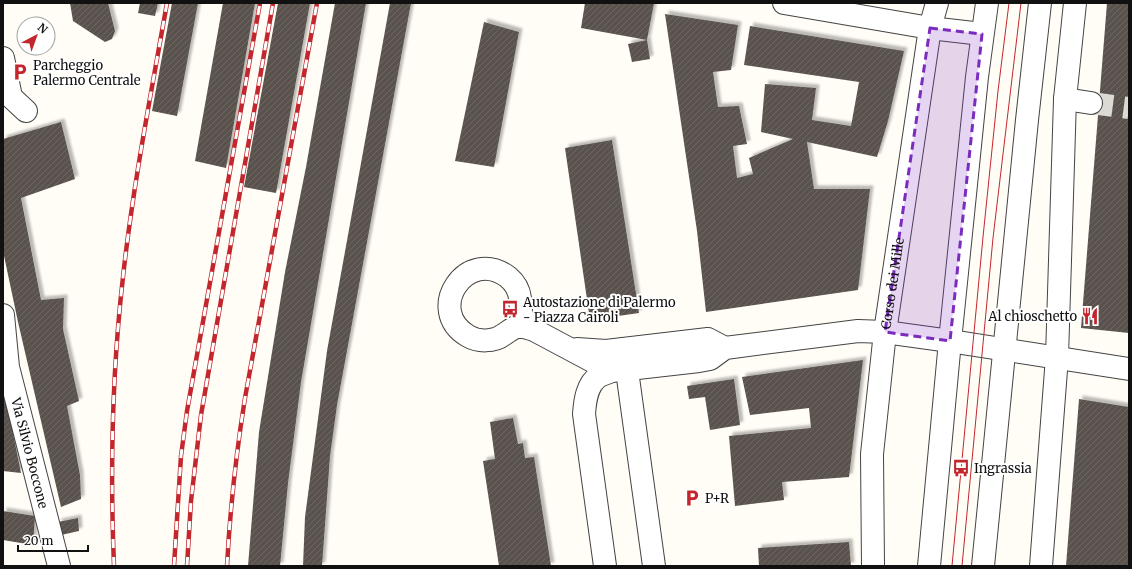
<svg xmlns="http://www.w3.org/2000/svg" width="1132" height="569" font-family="Merriweather,serif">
	<defs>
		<pattern id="building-hatch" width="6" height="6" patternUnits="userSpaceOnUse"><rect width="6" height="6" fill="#5a524d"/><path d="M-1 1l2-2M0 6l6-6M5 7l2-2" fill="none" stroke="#6d6662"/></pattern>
		<filter id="shadow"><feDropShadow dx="3.5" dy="-3.5" stdDeviation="1" flood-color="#0004"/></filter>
	</defs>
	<rect width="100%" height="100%" fill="#fffdf5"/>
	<g fill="url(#building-hatch)" filter="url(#shadow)">
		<path d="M 70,3 L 108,3 L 115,31 L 112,39 L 105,42 L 73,21 Z"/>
		<path d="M 140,3 L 158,3 L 155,16 L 138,13 Z"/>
		<path d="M 172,3 L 198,3 L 177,116 L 152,111 Z"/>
		<path d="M 223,3 L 255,3 L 226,168 L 195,161 Z"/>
		<path d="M 278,3 L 310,3 L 276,193 L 244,187 Z"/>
		<path d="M 335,3 L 366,3 L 301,382 L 288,483 L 280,566 L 248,566 L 259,432 L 285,272 L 306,167 Z"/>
		<path d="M 390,3 L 411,3 L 337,405 L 330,456 L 322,566 L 303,566 L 305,517 L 327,351 Z"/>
		<path d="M 585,3 L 654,3 L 647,40 L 581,28 Z"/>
		<path d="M 1107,3 L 1129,3 L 1129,333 L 1081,328 Z"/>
		<path d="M 665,14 L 738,25 L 731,70 L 713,72 L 718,107 L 739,106 L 747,144 L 733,146 L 737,178 L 753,174 L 749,158 L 793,139 L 761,132 L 765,84 L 816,88 L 812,120 L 851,126 L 859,82 L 744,65 L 750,26 L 904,51 L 888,121 L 877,157 L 807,142 L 814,189 L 870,189 L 858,290 L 706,312 L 697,231 Z"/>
		<path d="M 484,22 L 519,32 L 494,167 L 455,161 Z"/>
		<path d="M 647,40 L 650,59 L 632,62 L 628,44 Z"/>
		<path d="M 61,122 L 75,179 L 21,198 L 41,300 L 64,298 L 63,329 L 79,401 L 67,406 L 80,475 L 81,499 L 61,507 L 18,322 L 3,251 L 3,139 Z"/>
		<path d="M 612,140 L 639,313 L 590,320 L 565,148 Z"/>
		<path d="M 863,360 L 849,477 L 782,482 L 784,500 L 735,506 L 729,436 L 811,428 L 809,408 L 750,415 L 742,377 Z"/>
		<path d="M 734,379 L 740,425 L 710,430 L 705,397 L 689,399 L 687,386 Z"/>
		<path d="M 3,389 L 4,389 L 21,473 L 3,471 Z"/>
		<path d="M 1079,399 L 1129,407 L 1129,566 L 1066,566 Z"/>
		<path d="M 513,418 L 518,444 L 523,443 L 525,458 L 534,457 L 551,566 L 499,566 L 483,461 L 495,459 L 490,422 Z"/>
		<path d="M 3,511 L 35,516 L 33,545 L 3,540 Z"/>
		<path d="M 78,518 L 79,531 L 61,535 L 58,522 Z"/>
		<path d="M 849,542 L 851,566 L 759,566 L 758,548 Z"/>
	</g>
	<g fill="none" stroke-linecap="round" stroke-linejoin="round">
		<path stroke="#dbdad3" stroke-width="22" stroke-dasharray="22 11" stroke-linecap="butt" d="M 1091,103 L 1129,108"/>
		<g stroke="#444" stroke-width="24">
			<g id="minor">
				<path d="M 784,3 L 930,28 L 982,34"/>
				<path d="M 3,58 L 11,97 L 26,111"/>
				<path d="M 1065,99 L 1091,103"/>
				<path id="s1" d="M 3,315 L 8,367 L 59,566"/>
				<path d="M 534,330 C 530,326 525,322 522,316 C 520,310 521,304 520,298 C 519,290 514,282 508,277 C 467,246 424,310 468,336 C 478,342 494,342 503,335 C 508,332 511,329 516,327 C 523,326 528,328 534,330 L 611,371 L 699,361 L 710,359 L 725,348 L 858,331 L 885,332 L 950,341 L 1129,369"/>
				<path d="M 577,349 L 606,351 L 708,339 L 725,348"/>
				<path d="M 624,349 L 654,566"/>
				<path d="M 605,566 L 584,414 C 585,400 587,384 599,376 C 603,374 608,373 611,371"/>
				<path id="s2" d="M 873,566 L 872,454 L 885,332 L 930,28 L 937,3"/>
				<path d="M 929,566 L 950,341 L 977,77 L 987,3"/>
				<path d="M 983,566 L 1027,120 L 1040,3"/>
				<path d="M 1041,566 L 1057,357 L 1065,99 L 1075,3"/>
			</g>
		</g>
		<use href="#minor" stroke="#fff" stroke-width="22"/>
		<g stroke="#c4262e" stroke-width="1">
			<path d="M 952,566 L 983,237 L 998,91 L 1009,3"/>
			<path d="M 962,566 L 993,238 L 1021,3"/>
		</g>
		<g stroke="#c4262e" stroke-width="4.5">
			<g id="rail">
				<path d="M 114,566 C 110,470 112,373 123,277 C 133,185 151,94 167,3"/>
				<path d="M 174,566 L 181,456 L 187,411 L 260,3"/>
				<path d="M 187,566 L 191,501 L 201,415 L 273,3"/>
				<path d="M 227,566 C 230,510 236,454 245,398 L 317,3"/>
			</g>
		</g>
		<use href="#rail" stroke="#fff" stroke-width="3" stroke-dasharray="9" stroke-linecap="butt"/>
	</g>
	<path fill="#7b2cbf" fill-opacity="0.2" stroke="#7b2cbf" stroke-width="3" stroke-dasharray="8 5" stroke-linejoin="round" d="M 930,28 L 982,34 L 950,341 L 885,332 Z"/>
	<defs>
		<g id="parking-bare" transform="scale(1.38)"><path d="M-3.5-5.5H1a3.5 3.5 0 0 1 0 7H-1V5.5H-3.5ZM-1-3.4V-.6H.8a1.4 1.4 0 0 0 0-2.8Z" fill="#c4262e" stroke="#fff" stroke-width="2.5" paint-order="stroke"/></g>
		<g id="bus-bare" transform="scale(1.38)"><path d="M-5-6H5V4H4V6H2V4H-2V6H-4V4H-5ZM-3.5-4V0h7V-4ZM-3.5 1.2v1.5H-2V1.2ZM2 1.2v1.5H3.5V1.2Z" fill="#c4262e" stroke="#fff" stroke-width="2.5" paint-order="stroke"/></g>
		<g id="restaurant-bare" transform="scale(1.38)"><path d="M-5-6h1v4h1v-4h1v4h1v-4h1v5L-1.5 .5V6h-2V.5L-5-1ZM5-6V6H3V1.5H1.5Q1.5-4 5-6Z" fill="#c4262e" stroke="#fff" stroke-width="2.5" paint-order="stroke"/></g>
	</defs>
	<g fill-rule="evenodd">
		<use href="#parking-bare" x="20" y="72"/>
		<use href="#bus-bare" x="510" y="309"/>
		<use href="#restaurant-bare" x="1090" y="316"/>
		<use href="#bus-bare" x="961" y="468"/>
		<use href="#parking-bare" x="692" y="498"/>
	</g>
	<g text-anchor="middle" stroke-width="4" stroke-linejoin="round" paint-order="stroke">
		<g font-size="13" fill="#111" stroke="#fff" text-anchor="start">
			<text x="33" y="70">Parcheggio<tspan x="33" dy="15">Palermo Centrale</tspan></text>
			<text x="523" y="307">Autostazione di Palermo<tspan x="523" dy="15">- Piazza Cairoli</tspan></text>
			<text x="1077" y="321" text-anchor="end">Al chioschetto</text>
			<text x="974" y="473">Ingrassia</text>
			<text x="705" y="503">P+R</text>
		</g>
		<g font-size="13" fill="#111" stroke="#fff">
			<text dy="5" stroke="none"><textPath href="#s2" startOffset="284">Corso dei Mille</textPath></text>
			<text dy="5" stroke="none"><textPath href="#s1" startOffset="141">Via Silvio Boccone</textPath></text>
		</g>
	</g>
	<rect width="1132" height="569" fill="none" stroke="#111111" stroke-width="8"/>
	<g transform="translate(36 36) rotate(41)"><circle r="19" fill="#ffffff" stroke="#a0a0a0"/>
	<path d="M0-3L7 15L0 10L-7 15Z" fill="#c4262e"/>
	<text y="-6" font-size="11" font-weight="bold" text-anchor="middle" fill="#111111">N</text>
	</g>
	<path d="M18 545v6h70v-6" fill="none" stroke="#111111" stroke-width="2"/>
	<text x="24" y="545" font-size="12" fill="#111111" stroke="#ffffff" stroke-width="3" paint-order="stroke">20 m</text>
</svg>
